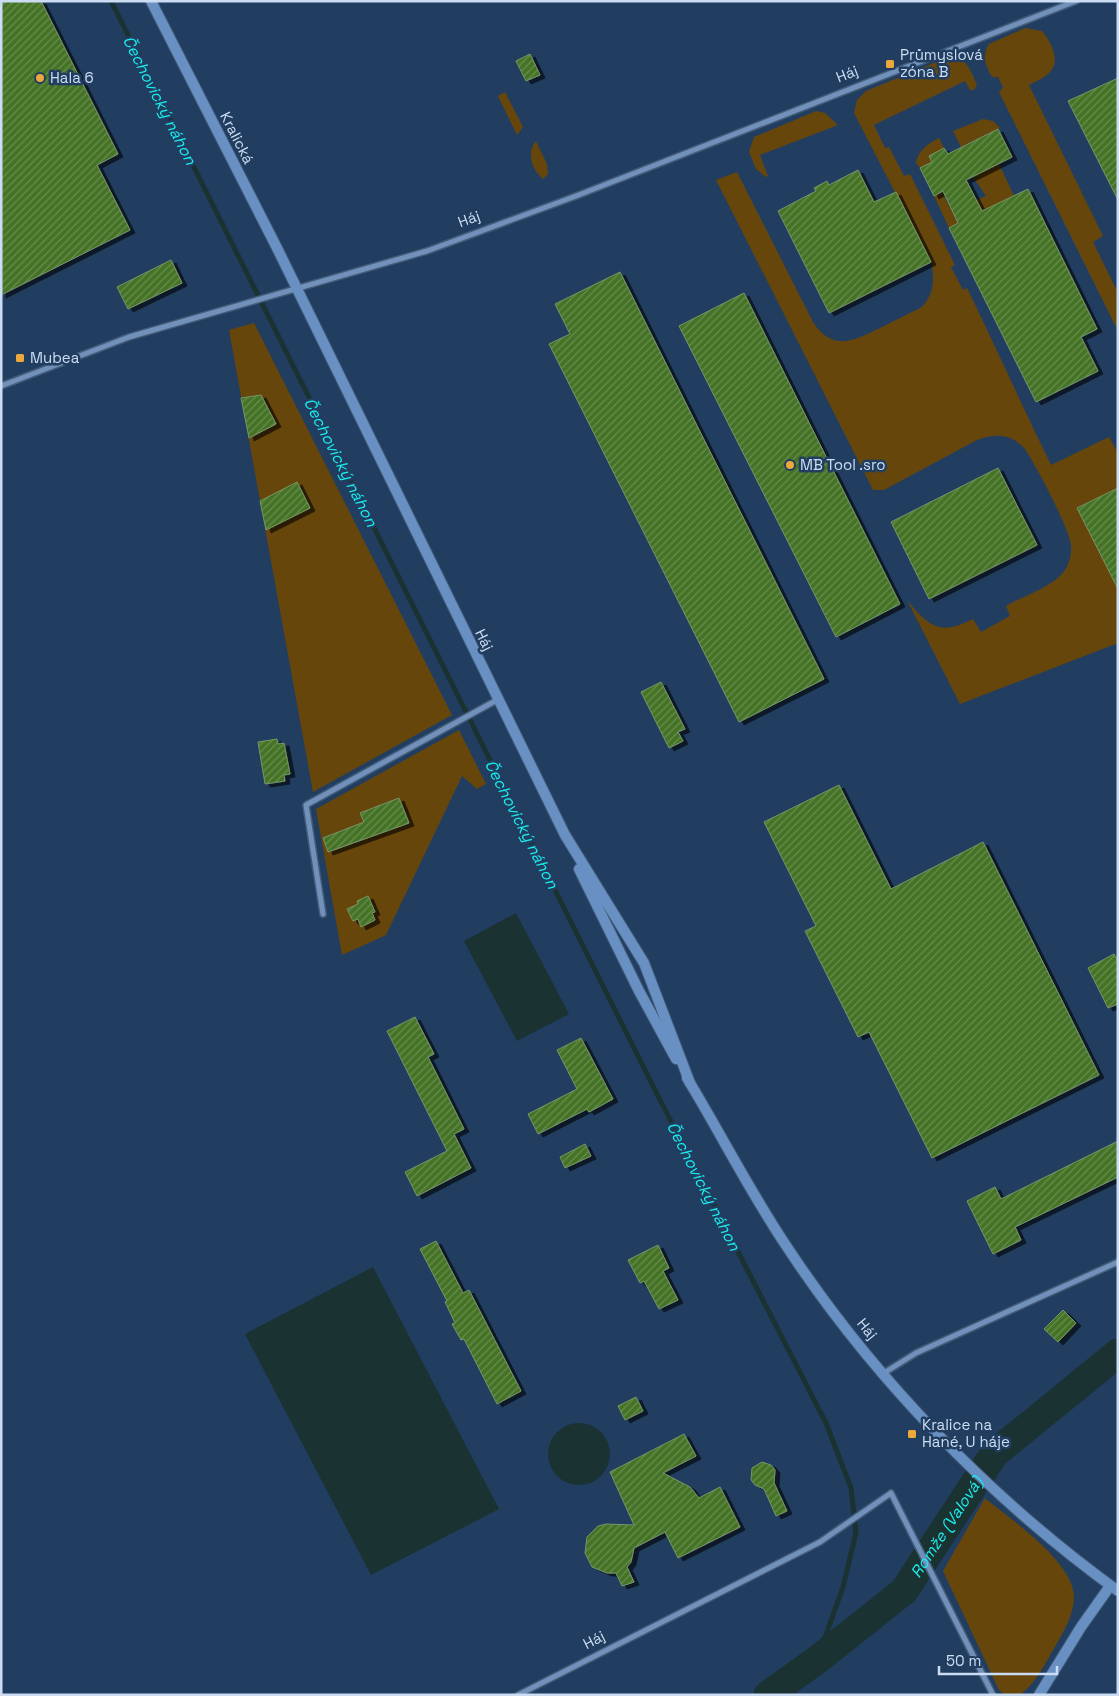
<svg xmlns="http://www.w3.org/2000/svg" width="1119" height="1696" font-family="'Space Grotesk',sans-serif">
	<defs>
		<pattern id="building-hatch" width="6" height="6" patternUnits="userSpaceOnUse" patternTransform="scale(1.25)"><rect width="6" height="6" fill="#457325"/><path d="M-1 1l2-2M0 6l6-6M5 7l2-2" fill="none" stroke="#678d50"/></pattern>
		<filter id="shadow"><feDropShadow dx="5" dy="3" stdDeviation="0" flood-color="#0009"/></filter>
	</defs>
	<rect width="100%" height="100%" fill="#213e61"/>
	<g fill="#67460c">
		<path d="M 1025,28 L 1042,31 C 1051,41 1061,61 1050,72 C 1045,78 1036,81 1029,85 L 1103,236 L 1093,242 L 1118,293 L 1118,331 L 999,92 L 1003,87 L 998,77 L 992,77 C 986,66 981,56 989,44 Z"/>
		<path d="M 948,57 C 966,55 971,71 977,85 L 974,90 L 970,90 L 965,81 L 874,125 L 885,148 L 889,147 L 904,176 L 910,174 L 955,265 L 951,267 L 963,290 L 967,288 C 996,347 1022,406 1051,465 L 1109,437 L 1118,453 L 1118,488 L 1077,508 L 1118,589 L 1118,643 L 960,704 L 907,600 C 929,627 940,636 973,619 L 981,632 L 1010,616 L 1006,606 C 1022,597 1045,589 1059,577 C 1068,569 1072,557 1071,546 C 1071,531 1035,464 1025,449 C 1012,434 995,433 977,440 L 884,490 L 873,490 L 716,180 L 737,172 L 813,322 C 833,352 853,341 880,328 C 894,321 908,314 922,307 C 934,294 935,279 931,262 L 854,113 L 857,100 L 866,91 Z"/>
		<path d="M 505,92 L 523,127 L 517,135 L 498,96 Z"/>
		<path d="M 816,111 L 825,113 L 838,125 L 760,155 L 768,176 L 766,177 L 756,169 L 749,152 L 754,137 Z"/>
		<path d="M 983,119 L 993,121 L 1000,128 L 961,147 L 953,131 Z"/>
		<path d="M 939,138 L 944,148 L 930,156 L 932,162 L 920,168 L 916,163 C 918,150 928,144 939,138 Z"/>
		<path d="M 536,141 L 547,164 L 548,174 L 543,179 C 532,170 526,153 536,141 Z"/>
		<path d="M 999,164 L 1014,196 L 982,211 L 976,200 L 986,196 L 973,177 Z"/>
		<path d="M 942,192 L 958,223 L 949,228 L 934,196 Z"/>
		<path d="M 254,323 L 452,715 L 313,792 L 229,330 Z"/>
		<path d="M 459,730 L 486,784 L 477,789 L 462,776 L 386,935 L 342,955 L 316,809 Z"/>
		<path d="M 985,1498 C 1010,1519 1076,1563 1074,1599 C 1073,1615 1064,1631 1056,1645 C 1046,1662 1036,1683 1020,1695 L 1005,1695 L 999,1690 L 943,1571 Z"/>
	</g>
	<g fill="#1a3231">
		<path d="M 516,913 L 569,1014 L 517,1041 L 464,941 Z"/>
		<path d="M 373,1267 L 499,1509 L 371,1575 L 245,1334 Z"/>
		<circle cx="579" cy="1454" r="31"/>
	</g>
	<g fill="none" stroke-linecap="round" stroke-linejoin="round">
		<path stroke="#1a3231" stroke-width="5" d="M 111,1 L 655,1090 L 826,1423 L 851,1488 L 856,1533 L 843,1587 L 817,1660"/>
		<path stroke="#1a3231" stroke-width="29" id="s1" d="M 768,1695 L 817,1660 L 904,1591 L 994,1454 L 1118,1353"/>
	</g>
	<g fill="url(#building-hatch)" stroke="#789569" filter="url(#shadow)">
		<path d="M 1,1 L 41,1 L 118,154 L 97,165 L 130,230 L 1,295 Z"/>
		<path d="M 530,54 L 540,75 L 526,81 L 516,61 Z"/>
		<path d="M 1118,78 L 1118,200 L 1068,101 Z"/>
		<path d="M 998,129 L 1012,157 L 966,180 L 982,211 L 1028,189 L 1097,329 L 1081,337 L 1098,371 L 1036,402 L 949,228 L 958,223 L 943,191 L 934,196 L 920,168 L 932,162 L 929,156 L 944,148 L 948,154 Z"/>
		<path d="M 858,170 L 874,202 L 896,192 L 931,262 L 829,313 L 778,211 L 816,191 L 814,188 L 827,181 L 829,185 Z"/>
		<path d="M 171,260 L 182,283 L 128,309 L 117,287 Z"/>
		<path d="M 620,272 L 824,679 L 739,722 L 549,344 L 570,334 L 555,304 Z"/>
		<path d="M 744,293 L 900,604 L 836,637 L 679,326 Z"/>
		<path d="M 261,395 L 276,424 L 249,438 L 241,398 Z"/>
		<path d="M 998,468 L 1037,545 L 929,599 L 891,522 Z"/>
		<path d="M 297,482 L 310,508 L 266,530 L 260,501 Z"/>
		<path d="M 1118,488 L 1118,589 L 1077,508 Z"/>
		<path d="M 661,682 L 685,729 L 678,732 L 683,741 L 669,748 L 641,692 Z"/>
		<path d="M 277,739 L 278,744 L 284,743 L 290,774 L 284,775 L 285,781 L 265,784 L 258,742 Z"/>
		<path d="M 839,785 L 891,889 L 983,842 L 1099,1075 L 932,1158 L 869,1032 L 858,1037 L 805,931 L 816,926 L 764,822 Z"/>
		<path d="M 399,798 L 409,823 L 328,852 L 323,838 L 364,822 L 360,813 Z"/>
		<path d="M 368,896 L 375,912 L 372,913 L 375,920 L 361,927 L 358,919 L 353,921 L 347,909 L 358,904 L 357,901 Z"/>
		<path d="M 1114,954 L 1118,961 L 1118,1004 L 1108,1008 L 1088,968 Z"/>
		<path d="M 415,1017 L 434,1054 L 428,1057 L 464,1129 L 454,1134 L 471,1168 L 417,1196 L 405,1172 L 447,1151 L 387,1031 Z"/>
		<path d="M 581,1038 L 613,1099 L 589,1112 L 587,1109 L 538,1134 L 528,1114 L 577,1089 L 557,1050 Z"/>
		<path d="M 1118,1141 L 1118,1177 L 1015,1227 L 1021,1240 L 993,1254 L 967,1201 L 995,1187 L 1001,1199 Z"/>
		<path d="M 585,1144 L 591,1156 L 565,1168 L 560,1157 Z"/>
		<path d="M 436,1241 L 463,1293 L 469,1290 L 521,1391 L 497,1404 L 464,1339 L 461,1340 L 452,1324 L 455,1323 L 445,1302 L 447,1301 L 420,1249 Z"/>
		<path d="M 658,1245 L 669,1268 L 663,1271 L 678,1300 L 659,1309 L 644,1281 L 640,1283 L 628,1260 Z"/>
		<path d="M 1063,1310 L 1076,1323 L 1058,1342 L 1044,1329 Z"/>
		<path d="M 636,1397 L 643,1411 L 625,1420 L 618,1406 Z"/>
		<path d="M 684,1434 L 696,1456 L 663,1473 L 690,1487 L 699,1498 L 720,1487 L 740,1527 L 678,1558 L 665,1532 L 634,1548 L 631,1562 L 627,1567 L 634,1582 L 622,1586 L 616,1573 L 607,1573 L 592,1567 L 585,1553 L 587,1537 L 598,1526 L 606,1524 L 634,1525 L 610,1472 Z"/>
		<path d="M 762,1462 L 771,1465 L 775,1470 L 774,1483 L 787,1511 L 776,1516 L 764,1489 L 755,1485 L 751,1480 L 752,1468 Z"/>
	</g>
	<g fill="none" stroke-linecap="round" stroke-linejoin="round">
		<g stroke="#425c79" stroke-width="8">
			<g id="street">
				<path d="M 1,386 L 129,337 L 427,251 L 576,196 L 1076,1"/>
				<path d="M 323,914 L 306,805 L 497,700"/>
				<path d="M 884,1373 L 916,1353 L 1118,1262"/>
				<path d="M 518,1695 L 820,1542 L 891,1493 L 993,1695"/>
			</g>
		</g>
		<g stroke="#425c79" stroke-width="12">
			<g id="secondary">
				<path d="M 151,1 L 277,248 L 565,835 L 644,963 L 690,1083"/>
				<path d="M 579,869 L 639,991 L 676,1059"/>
				<path d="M 687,1078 C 721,1134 750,1192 787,1247 C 874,1379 990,1498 1118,1591"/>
				<path d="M 1039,1695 L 1081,1627 L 1110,1586"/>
			</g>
		</g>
		<use href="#street" stroke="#7191ba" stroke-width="5"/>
		<use href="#secondary" stroke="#6990c2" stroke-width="10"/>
	</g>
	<g fill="#eda83b" stroke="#213e61" stroke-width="2">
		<rect x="885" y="59" width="10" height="10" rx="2.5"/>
		<circle cx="40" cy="78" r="5"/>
		<rect x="15" y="353" width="10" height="10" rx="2.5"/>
		<circle cx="790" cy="465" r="5"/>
		<rect x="907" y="1429" width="10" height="10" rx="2.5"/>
	</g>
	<g text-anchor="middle" stroke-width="5" stroke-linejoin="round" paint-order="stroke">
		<g font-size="15" fill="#ccddf3" stroke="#213e61" text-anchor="start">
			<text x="900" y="60">Průmyslová<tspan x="900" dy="17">zóna B</tspan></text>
			<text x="50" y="83">Hala 6</text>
			<text x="30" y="363">Mubea</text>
			<text x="800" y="470">MB Tool .sro</text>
			<text x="922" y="1430">Kralice na<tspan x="922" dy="17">Hané, U háje</tspan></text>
		</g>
		<g font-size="15" fill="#ccddf3" stroke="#213e61">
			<text transform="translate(847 74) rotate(-21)" y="5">Háj</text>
			<text transform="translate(237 138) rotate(63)" y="5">Kralická</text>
			<text transform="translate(469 219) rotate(-20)" y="5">Háj</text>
			<text transform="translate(484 640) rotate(64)" y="5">Háj</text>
			<text transform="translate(867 1329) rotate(51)" y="5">Háj</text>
			<text transform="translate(594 1640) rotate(-27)" y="5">Háj</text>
		</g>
		<g font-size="16" font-style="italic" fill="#1beded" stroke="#213e61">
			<text transform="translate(160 100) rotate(63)" y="6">Čechovický náhon</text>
			<text transform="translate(341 462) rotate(63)" y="6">Čechovický náhon</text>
			<text transform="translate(522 824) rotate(63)" y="6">Čechovický náhon</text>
			<text transform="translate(704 1186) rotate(63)" y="6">Čechovický náhon</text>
			<text dy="6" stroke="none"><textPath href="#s1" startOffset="248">Romže (Valová)</textPath></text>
		</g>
	</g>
	<rect width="1119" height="1696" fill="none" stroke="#ccddf3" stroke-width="5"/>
	<path d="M939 1666v8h118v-8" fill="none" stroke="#ccddf3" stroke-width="2.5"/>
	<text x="946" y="1666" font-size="15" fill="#ccddf3" stroke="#213e61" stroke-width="4" paint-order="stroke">50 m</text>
</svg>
